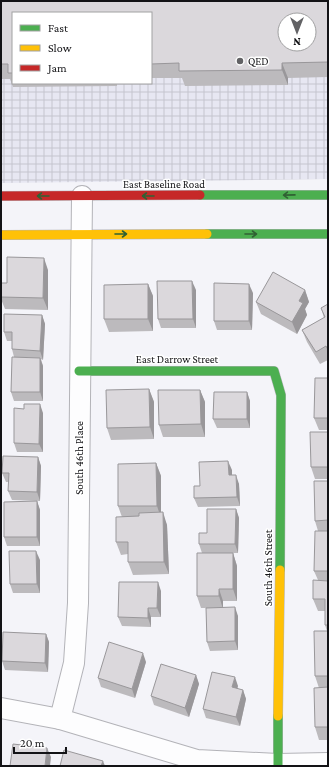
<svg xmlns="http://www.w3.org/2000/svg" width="329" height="767" font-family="'Crimson Pro',serif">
	<defs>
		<pattern id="industrial-grid" width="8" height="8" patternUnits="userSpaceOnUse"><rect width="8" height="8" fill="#e7e7f2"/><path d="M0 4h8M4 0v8" fill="none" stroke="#c5c5cf"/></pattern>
	</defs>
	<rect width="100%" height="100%" fill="#f4f4f9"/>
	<path fill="url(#industrial-grid)" fill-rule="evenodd" d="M 1,1 L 328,1 L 328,179 L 1,183 ZM 13,13 L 151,13 L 151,83 L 13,83 ZM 285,20 L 309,20 L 309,44 L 285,44 Z"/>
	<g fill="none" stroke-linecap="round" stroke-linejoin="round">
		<g stroke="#b3b3b8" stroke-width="22">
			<g id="street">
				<path d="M 1,708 L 60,719 L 197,760 L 278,764 L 328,763"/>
				<path d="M 60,719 L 74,663 L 78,603 L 82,196"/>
			</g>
		</g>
		<g stroke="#b3b3b8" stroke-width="10">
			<g id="fast">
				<path d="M 200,195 L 328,195"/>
				<path d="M 207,234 L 328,234"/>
				<path d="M 79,371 L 274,371 L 281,395 L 280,570"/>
				<path d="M 278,766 L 278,716"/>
			</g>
		</g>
		<g stroke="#b3b3b8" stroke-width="10">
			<g id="slow">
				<path d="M 1,235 L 207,234"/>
				<path d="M 278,716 L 280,570"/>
			</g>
		</g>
		<g stroke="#b3b3b8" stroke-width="10">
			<path id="jam" d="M 1,196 L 200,195"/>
		</g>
		<use href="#street" stroke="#fdfdfe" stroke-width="20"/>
		<use href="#fast" stroke="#4caf50" stroke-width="9"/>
		<use href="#slow" stroke="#ffc107" stroke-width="9"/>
		<use href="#jam" stroke="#c62828" stroke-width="9"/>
	</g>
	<g fill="#bcbabd">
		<path d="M 1,1 L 328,1 L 328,77 L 288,78 L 288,85 L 185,86 L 182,78 L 151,78 L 151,13 L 13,13 L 13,83 L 117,83 L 117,86 L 13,87 L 10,79 L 1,79 Z"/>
		<path d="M 48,270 L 48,310 L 5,309 L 1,299 L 1,283 L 7,283 Z"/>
		<path d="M 148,284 L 153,296 L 153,331 L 109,332 L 104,319 Z"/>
		<path d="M 196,290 L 196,328 L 161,328 L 158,319 Z"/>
		<path d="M 305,290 L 309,302 L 305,309 L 307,315 L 297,334 L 261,314 L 256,302 Z"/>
		<path d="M 253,293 L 252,330 L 217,330 L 214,321 Z"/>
		<path d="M 328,304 L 328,360 L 320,364 L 307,342 L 302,330 L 324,318 L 321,308 Z"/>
		<path d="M 42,315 L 45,324 L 43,360 L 41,359 L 43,366 L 43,401 L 14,401 L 11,392 L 14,357 L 12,349 L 12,341 L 7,341 L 4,332 Z"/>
		<path d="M 328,378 L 328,430 L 319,430 L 314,418 Z"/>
		<path d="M 149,389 L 154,402 L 154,439 L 111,440 L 107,428 Z"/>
		<path d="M 200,390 L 205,402 L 205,437 L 163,437 L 159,425 Z"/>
		<path d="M 247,392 L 250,401 L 250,428 L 217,428 L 213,419 Z"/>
		<path d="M 43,413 L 43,452 L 17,452 L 14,443 Z"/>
		<path d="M 328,432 L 328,479 L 315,479 L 311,467 Z"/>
		<path d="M 38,457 L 41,466 L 40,501 L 12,500 L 8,491 L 9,482 L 6,482 L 2,473 Z"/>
		<path d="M 156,463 L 161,476 L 161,512 L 167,525 L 169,574 L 133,575 L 128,562 L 128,554 L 121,555 L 116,542 L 122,517 L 118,506 Z"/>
		<path d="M 232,470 L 232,475 L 239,484 L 240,506 L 198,507 L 194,498 L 200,486 Z"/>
		<path d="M 328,481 L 328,740 L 319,740 L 315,727 L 319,688 L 315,676 L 327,631 L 325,625 L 325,611 L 318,611 L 313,599 L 318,580 L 314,571 L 318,531 L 315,521 Z"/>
		<path d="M 37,501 L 40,510 L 40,546 L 7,546 L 4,537 Z"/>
		<path d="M 236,509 L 239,518 L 238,553 L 202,553 L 199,544 L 207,533 Z"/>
		<path d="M 233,553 L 237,566 L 237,601 L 223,601 L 223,607 L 238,616 L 238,650 L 210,651 L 207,642 L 206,608 L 201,608 L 197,596 Z"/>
		<path d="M 40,560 L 40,593 L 13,593 L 10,584 Z"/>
		<path d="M 161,591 L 161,617 L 151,617 L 151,627 L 122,626 L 118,617 Z"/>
		<path d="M 46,634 L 49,642 L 48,672 L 5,670 L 2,661 Z"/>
		<path d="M 146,662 L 135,698 L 101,687 L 98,678 Z"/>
		<path d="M 196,675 L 199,684 L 189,717 L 154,705 L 151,696 Z"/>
		<path d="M 238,686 L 237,689 L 243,690 L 246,699 L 240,726 L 206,718 L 203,709 Z"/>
	</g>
	<g fill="#99979a">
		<path d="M 282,63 L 288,78 L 288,85 L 282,70 Z"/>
		<path d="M 44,258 L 48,270 L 48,310 L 43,298 Z"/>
		<path d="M 192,281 L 196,290 L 196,328 L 193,319 Z"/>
		<path d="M 148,284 L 153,296 L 153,331 L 148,319 Z"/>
		<path d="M 249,284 L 253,293 L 252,330 L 249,321 Z"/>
		<path d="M 305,290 L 309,302 L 305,309 L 307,315 L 297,334 L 292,322 L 299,301 Z"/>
		<path d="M 42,315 L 45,324 L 43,360 L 40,351 Z"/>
		<path d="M 40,358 L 43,366 L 43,401 L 40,392 Z"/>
		<path d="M 149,389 L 154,402 L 154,439 L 150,427 Z"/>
		<path d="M 200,390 L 205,402 L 205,437 L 201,424 Z"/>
		<path d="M 247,392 L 250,401 L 250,428 L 247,419 Z"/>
		<path d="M 40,404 L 43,413 L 43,452 L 39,444 Z"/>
		<path d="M 38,457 L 41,466 L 40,501 L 37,492 Z"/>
		<path d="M 228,461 L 232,470 L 232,484 L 229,475 Z"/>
		<path d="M 156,463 L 161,476 L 161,518 L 157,506 Z"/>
		<path d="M 236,475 L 239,484 L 240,506 L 237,497 Z"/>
		<path d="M 37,501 L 40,510 L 40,546 L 37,537 Z"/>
		<path d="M 236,509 L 239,518 L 238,553 L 235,544 Z"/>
		<path d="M 163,512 L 167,525 L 169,574 L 164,562 Z"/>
		<path d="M 36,551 L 40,560 L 40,593 L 37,584 Z"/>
		<path d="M 233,553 L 237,566 L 237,601 L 233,589 Z"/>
		<path d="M 158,582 L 161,591 L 161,617 L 157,608 Z"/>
		<path d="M 219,589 L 223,601 L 223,609 L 219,596 Z"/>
		<path d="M 235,607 L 238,616 L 238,650 L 235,641 Z"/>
		<path d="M 148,608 L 151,617 L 151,627 L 148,618 Z"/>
		<path d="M 46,634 L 49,642 L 48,672 L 45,663 Z"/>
		<path d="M 143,653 L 146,662 L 135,698 L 132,689 Z"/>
		<path d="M 196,675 L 199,684 L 189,717 L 185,708 Z"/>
		<path d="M 235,677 L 238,686 L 235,696 L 232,687 Z"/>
		<path d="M 243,690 L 246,699 L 240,726 L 236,717 Z"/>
		<path d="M 47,748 L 51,757 L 50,766 L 45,766 Z"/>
		<path d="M 103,761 L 105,766 L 101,766 Z"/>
	</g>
	<g fill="#dbd8dc" stroke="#99979a" fill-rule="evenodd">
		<path d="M 1,1 L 328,1 L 328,62 L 282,63 L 282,70 L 179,71 L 179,63 L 151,64 L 151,13 L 13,13 L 13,73 L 8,73 L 8,64 L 1,64 ZM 285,20 L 309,20 L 309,44 L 285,44 Z"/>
		<path d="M 7,257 L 44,258 L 43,298 L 1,297 L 1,283 L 7,283 Z"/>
		<path d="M 273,272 L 305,290 L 299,301 L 303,303 L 292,322 L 256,302 Z"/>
		<path d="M 157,281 L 192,281 L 193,319 L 158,319 Z"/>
		<path d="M 214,283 L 249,284 L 249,321 L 214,321 Z"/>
		<path d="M 148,284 L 148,319 L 104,319 L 104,285 Z"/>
		<path d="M 328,304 L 328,350 L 326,346 L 316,352 L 302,330 L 325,317 L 321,308 Z"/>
		<path d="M 4,314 L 42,315 L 40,351 L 12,349 L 12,332 L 4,332 Z"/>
		<path d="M 12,357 L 40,358 L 40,392 L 11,392 Z"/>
		<path d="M 315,378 L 328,378 L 328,418 L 314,418 Z"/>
		<path d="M 149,389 L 150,427 L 107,428 L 106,390 Z"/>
		<path d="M 158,390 L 200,390 L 201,424 L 159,425 Z"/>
		<path d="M 214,392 L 247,392 L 247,419 L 213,419 Z"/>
		<path d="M 24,404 L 40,404 L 39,444 L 14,443 L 14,408 L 24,409 Z"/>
		<path d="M 310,432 L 328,432 L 328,467 L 311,467 Z"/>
		<path d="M 3,456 L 38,457 L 37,492 L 8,491 L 9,473 L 2,473 Z"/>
		<path d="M 228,461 L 229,475 L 236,475 L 237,497 L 194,498 L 194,486 L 200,486 L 199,462 Z"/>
		<path d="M 156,463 L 157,506 L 118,506 L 118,464 Z"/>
		<path d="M 314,481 L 328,481 L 328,520 L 315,521 Z"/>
		<path d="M 37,501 L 37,537 L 4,537 L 4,502 Z"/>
		<path d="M 207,509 L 236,509 L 235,544 L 199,544 L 199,533 L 207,533 Z"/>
		<path d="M 163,512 L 164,562 L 128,562 L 128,542 L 116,542 L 116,517 L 139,516 L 139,513 Z"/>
		<path d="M 315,531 L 328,531 L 328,571 L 314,571 Z"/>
		<path d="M 9,551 L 36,551 L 37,584 L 10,584 Z"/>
		<path d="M 197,553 L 233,553 L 233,589 L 219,589 L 219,596 L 197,596 Z"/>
		<path d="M 313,580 L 328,581 L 328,625 L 325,625 L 325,599 L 313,599 Z"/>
		<path d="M 119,582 L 158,582 L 157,608 L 148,608 L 148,618 L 118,617 Z"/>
		<path d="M 235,607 L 235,641 L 207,642 L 206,608 Z"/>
		<path d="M 314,631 L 328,631 L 328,676 L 315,676 Z"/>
		<path d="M 3,632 L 46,634 L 45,663 L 2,661 Z"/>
		<path d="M 109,642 L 143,653 L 132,689 L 98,678 Z"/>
		<path d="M 161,664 L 196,675 L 185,708 L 151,696 Z"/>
		<path d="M 212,672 L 235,677 L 232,687 L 243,690 L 236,717 L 203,709 Z"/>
		<path d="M 328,687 L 328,727 L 315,727 L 314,688 Z"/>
		<path d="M 13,744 L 47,748 L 45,766 L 10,766 Z"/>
		<path d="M 64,750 L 103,761 L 101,766 L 60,766 Z"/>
	</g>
	<defs><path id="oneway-shaft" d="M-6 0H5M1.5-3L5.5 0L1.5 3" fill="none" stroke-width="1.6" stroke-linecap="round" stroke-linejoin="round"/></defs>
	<g stroke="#306133">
		<use href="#oneway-shaft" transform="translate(289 195) rotate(179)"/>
		<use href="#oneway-shaft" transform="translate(43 196) rotate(180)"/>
		<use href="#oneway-shaft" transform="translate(148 196) rotate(180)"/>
		<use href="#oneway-shaft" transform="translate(121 234)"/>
		<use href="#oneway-shaft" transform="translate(251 234)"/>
	</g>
	<circle fill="#626265" stroke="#fff" stroke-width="1.5" cx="240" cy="61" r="4"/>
	<g text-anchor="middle" stroke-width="3" stroke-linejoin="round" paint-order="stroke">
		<g font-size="11" fill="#131316" stroke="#fff" text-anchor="start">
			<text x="248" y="65">QED</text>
		</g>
		<g font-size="11" fill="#131316" stroke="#fff">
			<text x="164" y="188">East Baseline Road</text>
			<text x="177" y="363">East Darrow Street</text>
			<text transform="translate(79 458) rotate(-90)" y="4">South 46th Place</text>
			<text transform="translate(268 568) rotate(-90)" y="4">South 46th Street</text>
		</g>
	</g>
	<rect width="329" height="767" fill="none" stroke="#131316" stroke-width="4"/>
	<rect x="12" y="12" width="140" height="72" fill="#ffffff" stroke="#a1a1a2"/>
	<rect x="20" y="25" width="20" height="6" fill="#4caf50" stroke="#a1a1a2"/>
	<text x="48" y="32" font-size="12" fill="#131316">Fast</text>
	<rect x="20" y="45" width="20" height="6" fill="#ffc107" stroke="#a1a1a2"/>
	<text x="48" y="52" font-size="12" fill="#131316">Slow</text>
	<rect x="20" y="65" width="20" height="6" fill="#c62828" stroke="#a1a1a2"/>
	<text x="48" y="72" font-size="12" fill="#131316">Jam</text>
	<g transform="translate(297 32) rotate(180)"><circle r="19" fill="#ffffff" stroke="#a1a1a2"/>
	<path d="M0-3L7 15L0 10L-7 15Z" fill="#626265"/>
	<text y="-6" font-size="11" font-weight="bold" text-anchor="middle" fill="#131316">N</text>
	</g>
	<path d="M14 747v6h52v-6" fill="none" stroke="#131316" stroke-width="2"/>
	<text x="20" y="747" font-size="12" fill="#131316" stroke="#ffffff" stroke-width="3" paint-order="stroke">20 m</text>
</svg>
